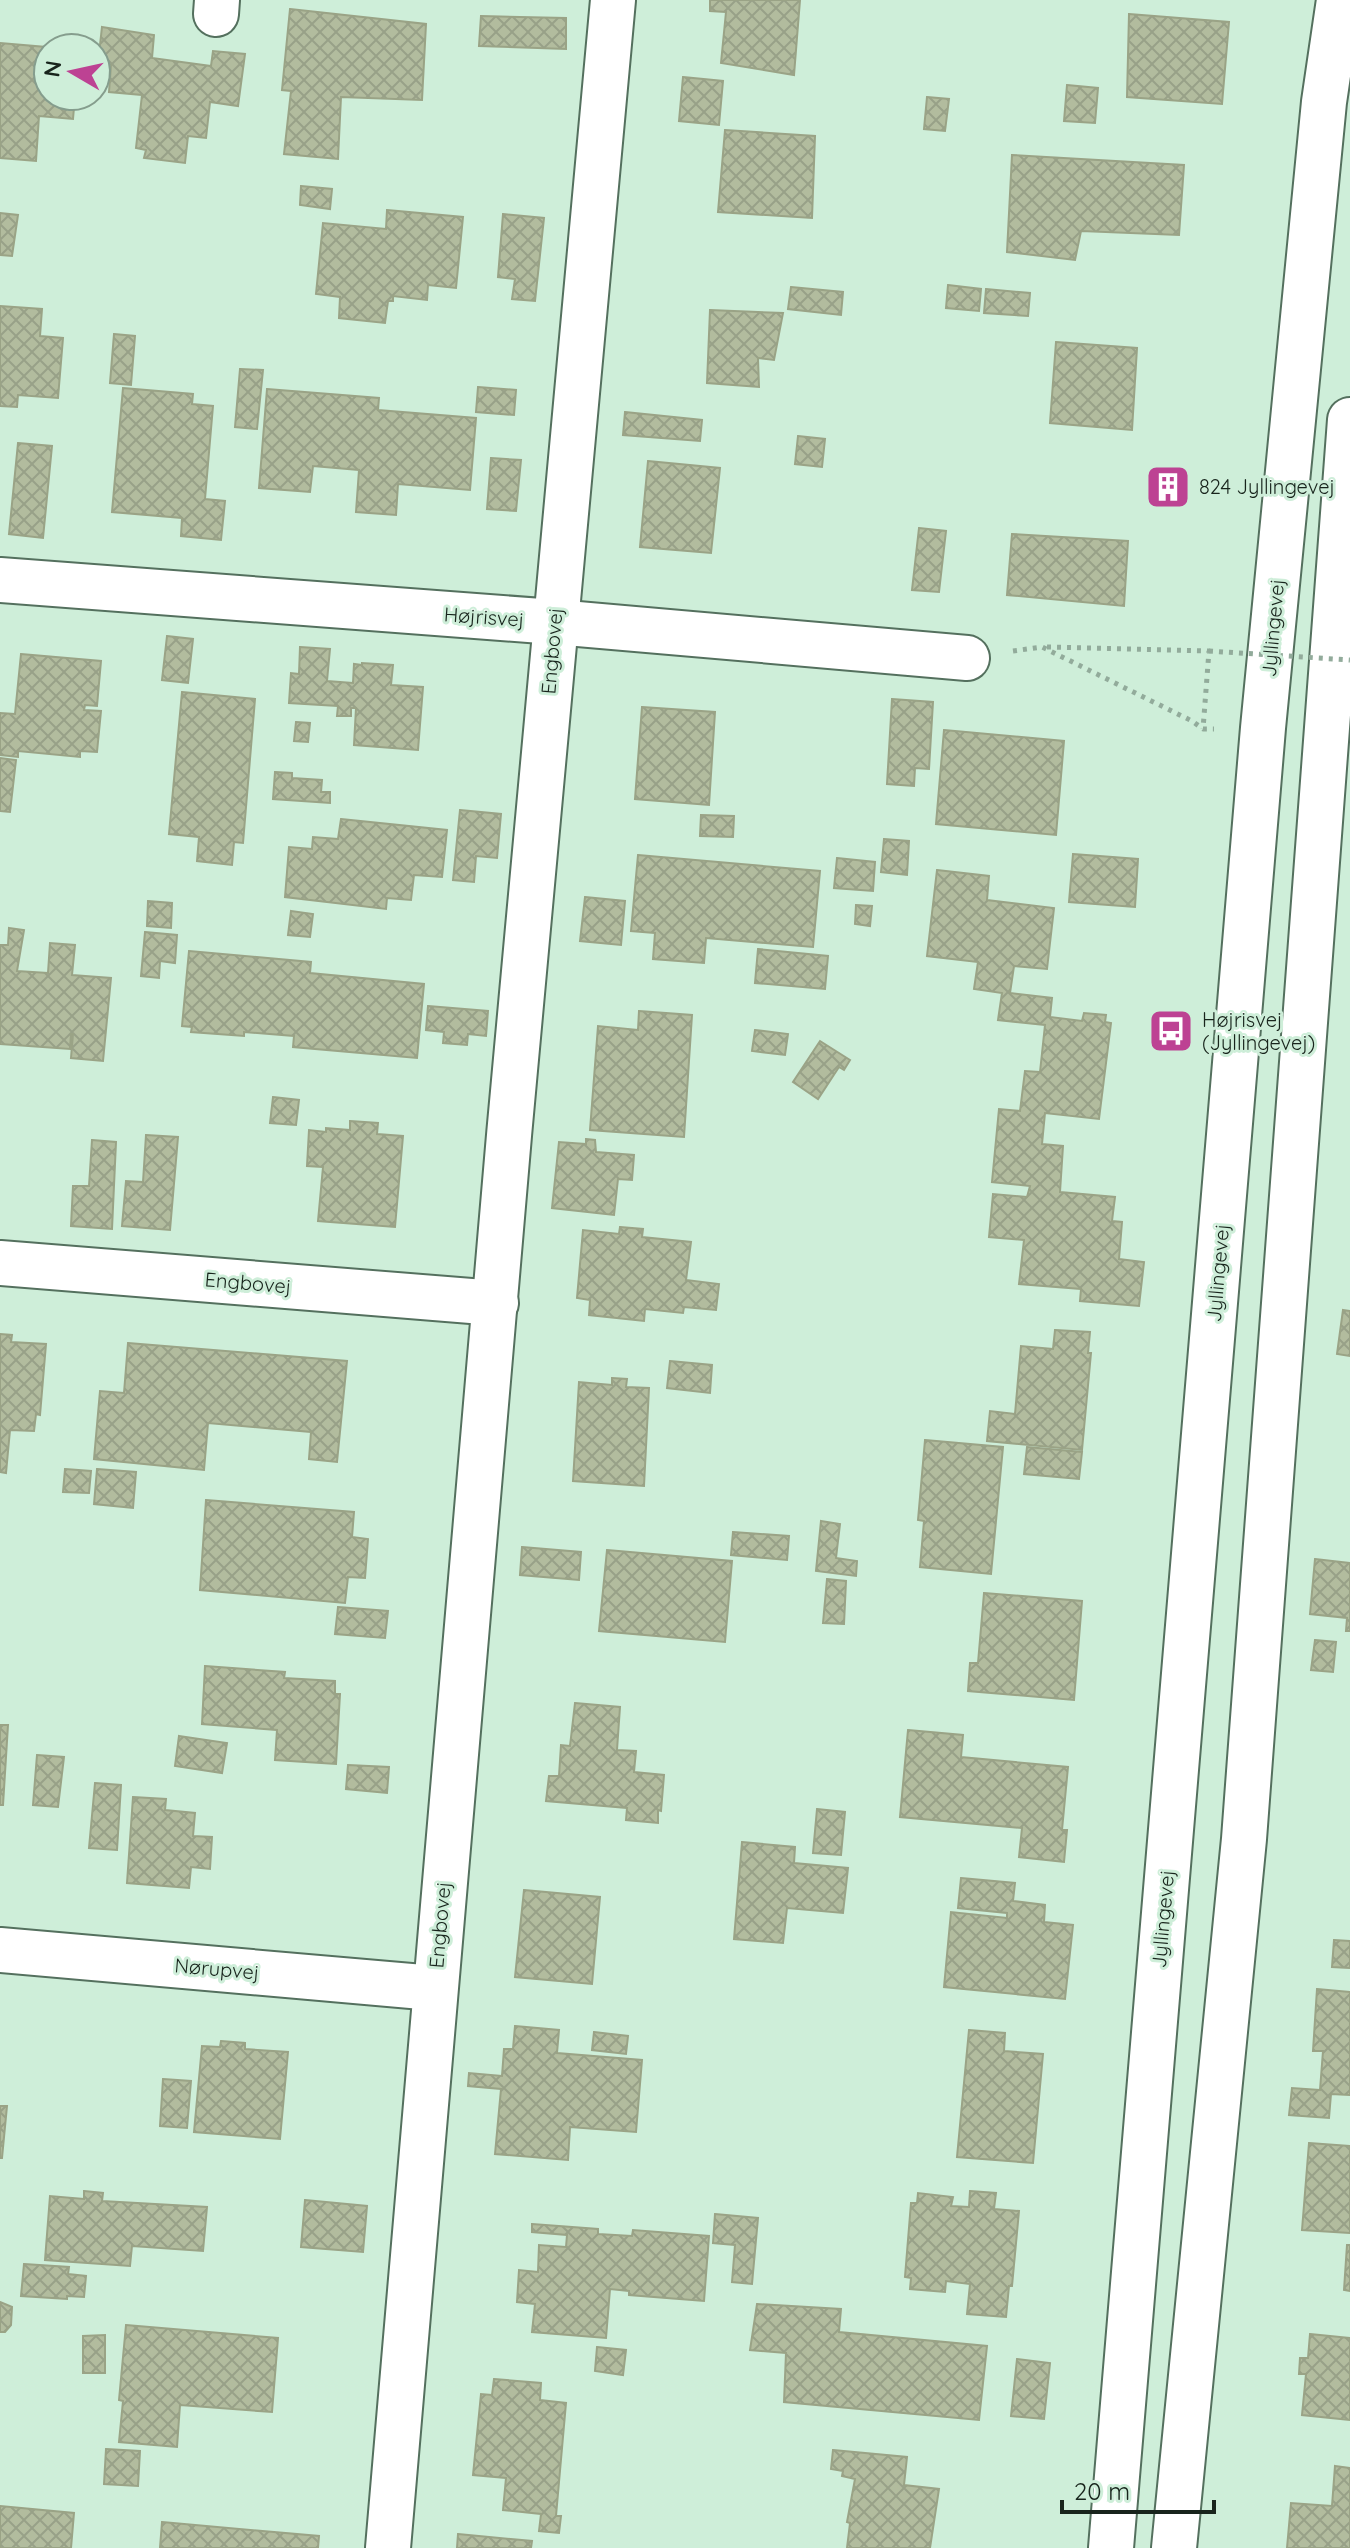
<svg xmlns="http://www.w3.org/2000/svg" width="1350" height="2548" font-family="Quicksand,sans-serif">
	<defs>
		<pattern id="building-cross-hatch" width="8" height="8" patternUnits="userSpaceOnUse" patternTransform="scale(2)"><rect width="8" height="8" fill="#b2bc9e"/><path d="M0 0l8 8M0 8l8-8" fill="none" stroke="#98a188"/></pattern>
	</defs>
	<rect width="100%" height="100%" fill="#ceeed9"/>
	<g fill="url(#building-cross-hatch)" stroke="#9aa386" stroke-width="2">
		<path d="M 710,0 L 800,0 L 794,75 L 721,63 L 726,12 L 710,11 Z"/>
		<path d="M 290,9 L 426,24 L 422,100 L 341,97 L 338,159 L 284,154 L 291,91 L 282,90 Z"/>
		<path d="M 1129,14 L 1229,22 L 1222,104 L 1127,97 Z"/>
		<path d="M 481,16 L 566,18 L 566,49 L 479,46 Z"/>
		<path d="M 102,27 L 154,35 L 152,58 L 211,66 L 213,51 L 245,54 L 238,106 L 210,102 L 206,138 L 188,136 L 185,163 L 144,158 L 146,150 L 136,148 L 142,95 L 109,92 L 111,65 L 98,63 Z"/>
		<path d="M 0,43 L 46,47 L 48,96 L 75,96 L 73,119 L 39,116 L 36,161 L 0,158 Z"/>
		<path d="M 683,77 L 723,81 L 719,125 L 679,121 Z"/>
		<path d="M 1067,85 L 1098,88 L 1095,123 L 1064,121 Z"/>
		<path d="M 927,97 L 949,99 L 945,131 L 924,129 Z"/>
		<path d="M 725,130 L 815,136 L 812,218 L 718,212 Z"/>
		<path d="M 1012,155 L 1184,165 L 1179,235 L 1081,231 L 1075,260 L 1007,252 Z"/>
		<path d="M 301,186 L 332,189 L 330,209 L 300,205 Z"/>
		<path d="M 387,210 L 463,217 L 456,288 L 428,285 L 427,300 L 393,296 L 393,301 L 388,301 L 385,323 L 339,318 L 340,297 L 316,294 L 323,223 L 386,229 Z"/>
		<path d="M 0,213 L 18,215 L 12,256 L 0,255 Z"/>
		<path d="M 503,214 L 544,218 L 535,301 L 512,299 L 515,279 L 498,277 Z"/>
		<path d="M 948,285 L 981,289 L 979,311 L 946,308 Z"/>
		<path d="M 791,287 L 843,292 L 841,315 L 788,309 Z"/>
		<path d="M 986,289 L 1030,293 L 1028,316 L 984,313 Z"/>
		<path d="M 0,306 L 42,309 L 40,336 L 63,338 L 58,398 L 18,395 L 17,407 L 0,406 Z"/>
		<path d="M 710,310 L 783,313 L 774,360 L 758,358 L 759,387 L 707,383 Z"/>
		<path d="M 114,334 L 135,336 L 131,385 L 110,383 Z"/>
		<path d="M 1056,342 L 1137,348 L 1132,430 L 1050,423 Z"/>
		<path d="M 240,369 L 263,370 L 257,429 L 235,427 Z"/>
		<path d="M 478,387 L 516,390 L 514,415 L 476,412 Z"/>
		<path d="M 123,388 L 193,394 L 192,404 L 213,406 L 205,499 L 225,501 L 221,540 L 181,536 L 182,518 L 112,512 Z"/>
		<path d="M 267,389 L 379,398 L 378,410 L 476,418 L 470,490 L 398,484 L 396,515 L 356,512 L 359,470 L 313,466 L 310,492 L 259,488 Z"/>
		<path d="M 625,412 L 702,420 L 700,441 L 623,435 Z"/>
		<path d="M 798,436 L 825,439 L 822,467 L 795,464 Z"/>
		<path d="M 18,443 L 52,446 L 43,538 L 9,534 Z"/>
		<path d="M 491,458 L 521,460 L 516,511 L 487,509 Z"/>
		<path d="M 648,461 L 720,468 L 711,553 L 640,547 Z"/>
		<path d="M 1155,472 L 1185,476 L 1182,501 L 1151,498 Z"/>
		<path d="M 919,528 L 946,531 L 939,592 L 912,590 Z"/>
		<path d="M 1012,534 L 1128,541 L 1124,606 L 1007,595 Z"/>
		<path d="M 167,636 L 193,639 L 188,683 L 162,680 Z"/>
		<path d="M 300,647 L 330,649 L 327,681 L 353,683 L 354,664 L 362,665 L 362,663 L 393,665 L 391,685 L 423,687 L 418,750 L 354,745 L 356,708 L 351,708 L 351,716 L 337,716 L 338,706 L 289,703 L 291,673 L 299,674 Z"/>
		<path d="M 21,654 L 101,661 L 97,706 L 85,705 L 84,710 L 101,711 L 97,752 L 80,751 L 80,757 L 18,751 L 18,757 L 0,755 L 0,713 L 15,714 Z"/>
		<path d="M 182,692 L 255,699 L 243,843 L 234,842 L 232,865 L 197,861 L 199,837 L 169,834 Z"/>
		<path d="M 892,699 L 933,702 L 929,769 L 915,768 L 914,786 L 887,784 Z"/>
		<path d="M 642,707 L 715,712 L 709,805 L 635,799 Z"/>
		<path d="M 296,722 L 310,723 L 308,742 L 294,741 Z"/>
		<path d="M 944,730 L 1064,741 L 1056,835 L 936,824 Z"/>
		<path d="M 0,758 L 16,760 L 10,812 L 0,811 Z"/>
		<path d="M 275,772 L 292,773 L 292,778 L 322,780 L 321,792 L 330,792 L 330,803 L 273,799 Z"/>
		<path d="M 460,810 L 501,814 L 497,858 L 476,856 L 474,882 L 453,880 Z"/>
		<path d="M 701,815 L 734,816 L 733,837 L 700,836 Z"/>
		<path d="M 341,819 L 447,830 L 442,877 L 414,875 L 411,900 L 387,898 L 386,909 L 285,897 L 289,847 L 312,849 L 313,837 L 338,839 Z"/>
		<path d="M 884,839 L 909,841 L 907,875 L 881,872 Z"/>
		<path d="M 1073,854 L 1138,859 L 1135,907 L 1069,902 Z"/>
		<path d="M 638,855 L 820,871 L 813,947 L 706,938 L 704,963 L 653,959 L 655,933 L 631,931 Z"/>
		<path d="M 837,858 L 875,862 L 873,891 L 834,888 Z"/>
		<path d="M 937,870 L 989,876 L 987,900 L 1054,908 L 1047,969 L 1014,966 L 1010,993 L 1052,998 L 1050,1017 L 1082,1021 L 1084,1013 L 1106,1015 L 1105,1022 L 1111,1023 L 1099,1119 L 1045,1113 L 1042,1144 L 1063,1146 L 1060,1192 L 1115,1197 L 1112,1221 L 1122,1222 L 1119,1259 L 1144,1262 L 1139,1306 L 1080,1301 L 1081,1289 L 1019,1284 L 1024,1240 L 989,1237 L 993,1194 L 1027,1197 L 1030,1186 L 992,1182 L 999,1109 L 1020,1111 L 1025,1071 L 1040,1072 L 1045,1025 L 998,1020 L 1002,993 L 974,989 L 978,962 L 927,956 Z"/>
		<path d="M 585,897 L 625,901 L 621,945 L 580,941 Z"/>
		<path d="M 148,901 L 172,903 L 171,928 L 147,926 Z"/>
		<path d="M 856,905 L 872,906 L 870,926 L 855,924 Z"/>
		<path d="M 291,911 L 313,914 L 310,937 L 288,935 Z"/>
		<path d="M 9,928 L 24,930 L 17,971 L 48,973 L 50,943 L 75,945 L 72,975 L 111,978 L 103,1061 L 71,1058 L 73,1034 L 71,1034 L 70,1049 L 0,1044 L 0,945 L 8,945 Z"/>
		<path d="M 145,932 L 177,935 L 175,963 L 160,961 L 159,978 L 141,976 Z"/>
		<path d="M 758,949 L 828,956 L 825,989 L 755,983 Z"/>
		<path d="M 189,951 L 311,962 L 310,973 L 424,984 L 417,1058 L 293,1047 L 294,1036 L 244,1032 L 244,1036 L 191,1032 L 192,1027 L 182,1026 Z"/>
		<path d="M 428,1006 L 488,1011 L 486,1036 L 468,1034 L 467,1045 L 443,1043 L 444,1032 L 426,1030 Z"/>
		<path d="M 639,1011 L 692,1015 L 684,1137 L 590,1130 L 598,1026 L 638,1030 Z"/>
		<path d="M 755,1030 L 788,1034 L 785,1055 L 752,1051 Z"/>
		<path d="M 820,1041 L 850,1060 L 844,1070 L 839,1067 L 818,1099 L 793,1082 Z"/>
		<path d="M 273,1097 L 299,1100 L 296,1125 L 270,1123 Z"/>
		<path d="M 350,1121 L 378,1123 L 377,1134 L 403,1136 L 395,1227 L 318,1221 L 323,1167 L 307,1166 L 309,1130 L 326,1132 L 326,1128 L 350,1130 Z"/>
		<path d="M 146,1135 L 178,1137 L 170,1230 L 122,1226 L 126,1181 L 143,1182 Z"/>
		<path d="M 586,1139 L 595,1140 L 596,1152 L 634,1155 L 632,1180 L 618,1179 L 614,1215 L 552,1208 L 559,1142 L 586,1144 Z"/>
		<path d="M 92,1140 L 116,1142 L 112,1229 L 71,1226 L 73,1186 L 89,1186 Z"/>
		<path d="M 620,1227 L 643,1229 L 642,1237 L 691,1242 L 686,1280 L 719,1284 L 716,1310 L 684,1307 L 683,1313 L 645,1309 L 644,1321 L 589,1315 L 590,1300 L 577,1298 L 583,1230 L 619,1234 Z"/>
		<path d="M 1343,1310 L 1350,1311 L 1350,1356 L 1337,1354 Z"/>
		<path d="M 1055,1330 L 1090,1332 L 1088,1353 L 1091,1353 L 1082,1450 L 987,1441 L 990,1411 L 1015,1414 L 1021,1346 L 1053,1349 Z"/>
		<path d="M 0,1334 L 12,1335 L 11,1342 L 46,1344 L 40,1415 L 36,1414 L 34,1431 L 10,1430 L 6,1473 L 0,1472 Z"/>
		<path d="M 128,1343 L 347,1361 L 337,1462 L 309,1459 L 311,1432 L 208,1423 L 204,1470 L 94,1459 L 100,1391 L 124,1393 Z"/>
		<path d="M 670,1361 L 712,1365 L 710,1393 L 667,1388 Z"/>
		<path d="M 612,1378 L 627,1379 L 626,1387 L 649,1388 L 644,1486 L 573,1481 L 579,1382 L 612,1385 Z"/>
		<path d="M 925,1440 L 1003,1447 L 991,1574 L 920,1567 L 924,1521 L 918,1520 Z"/>
		<path d="M 1027,1447 L 1082,1452 L 1079,1479 L 1024,1474 Z"/>
		<path d="M 65,1469 L 91,1471 L 89,1493 L 63,1492 Z"/>
		<path d="M 97,1469 L 136,1472 L 133,1508 L 94,1504 Z"/>
		<path d="M 206,1500 L 354,1512 L 352,1537 L 368,1539 L 365,1578 L 348,1577 L 345,1603 L 200,1590 Z"/>
		<path d="M 821,1521 L 840,1524 L 836,1558 L 857,1561 L 856,1576 L 816,1571 Z"/>
		<path d="M 733,1532 L 789,1536 L 787,1560 L 731,1555 Z"/>
		<path d="M 522,1547 L 581,1552 L 579,1580 L 520,1575 Z"/>
		<path d="M 607,1550 L 732,1561 L 725,1642 L 599,1631 Z"/>
		<path d="M 1315,1559 L 1350,1563 L 1350,1631 L 1346,1631 L 1347,1618 L 1310,1614 Z"/>
		<path d="M 827,1579 L 846,1581 L 844,1624 L 823,1623 Z"/>
		<path d="M 984,1593 L 1082,1601 L 1074,1700 L 968,1691 L 970,1663 L 978,1663 Z"/>
		<path d="M 338,1607 L 388,1611 L 385,1638 L 335,1634 Z"/>
		<path d="M 1315,1640 L 1336,1642 L 1333,1672 L 1311,1670 Z"/>
		<path d="M 205,1666 L 285,1672 L 284,1678 L 335,1681 L 335,1694 L 340,1694 L 336,1764 L 275,1760 L 277,1730 L 202,1724 Z"/>
		<path d="M 575,1703 L 620,1707 L 617,1750 L 636,1751 L 634,1772 L 664,1775 L 661,1811 L 658,1810 L 658,1823 L 626,1820 L 627,1808 L 546,1801 L 549,1776 L 559,1776 L 561,1745 L 570,1746 Z"/>
		<path d="M 0,1725 L 8,1725 L 3,1805 L 0,1805 Z"/>
		<path d="M 908,1730 L 963,1735 L 961,1757 L 1068,1767 L 1062,1830 L 1067,1830 L 1064,1862 L 1019,1857 L 1022,1828 L 900,1817 Z"/>
		<path d="M 179,1736 L 227,1743 L 222,1773 L 175,1766 Z"/>
		<path d="M 37,1755 L 64,1757 L 58,1807 L 33,1805 Z"/>
		<path d="M 348,1765 L 389,1767 L 387,1793 L 346,1789 Z"/>
		<path d="M 95,1783 L 121,1785 L 117,1850 L 89,1848 Z"/>
		<path d="M 133,1797 L 166,1799 L 165,1810 L 195,1813 L 193,1836 L 212,1837 L 210,1869 L 191,1867 L 189,1888 L 127,1883 Z"/>
		<path d="M 817,1809 L 845,1812 L 841,1855 L 813,1853 Z"/>
		<path d="M 742,1842 L 795,1847 L 794,1863 L 848,1868 L 843,1913 L 787,1908 L 783,1943 L 734,1939 Z"/>
		<path d="M 961,1878 L 1015,1883 L 1013,1901 L 1045,1905 L 1044,1922 L 1073,1925 L 1065,1999 L 944,1987 L 951,1912 L 1007,1918 L 1007,1913 L 958,1908 Z"/>
		<path d="M 524,1890 L 600,1897 L 592,1984 L 515,1977 Z"/>
		<path d="M 1334,1940 L 1350,1941 L 1350,1968 L 1332,1967 Z"/>
		<path d="M 1317,1989 L 1350,1992 L 1350,2095 L 1331,2094 L 1329,2118 L 1289,2115 L 1292,2088 L 1320,2090 L 1323,2051 L 1313,2051 Z"/>
		<path d="M 515,2026 L 559,2030 L 557,2053 L 642,2060 L 636,2132 L 570,2127 L 568,2160 L 495,2154 L 501,2089 L 468,2086 L 469,2073 L 502,2076 L 504,2049 L 513,2049 Z"/>
		<path d="M 969,2030 L 1005,2033 L 1004,2051 L 1043,2054 L 1033,2163 L 957,2157 Z"/>
		<path d="M 594,2032 L 628,2036 L 626,2054 L 592,2050 Z"/>
		<path d="M 221,2041 L 245,2043 L 245,2049 L 288,2052 L 280,2139 L 194,2132 L 202,2046 L 220,2047 Z"/>
		<path d="M 163,2079 L 191,2081 L 187,2128 L 160,2126 Z"/>
		<path d="M 0,2106 L 7,2106 L 2,2158 L 0,2158 Z"/>
		<path d="M 1309,2143 L 1350,2146 L 1350,2233 L 1302,2230 Z"/>
		<path d="M 84,2191 L 103,2193 L 102,2201 L 207,2207 L 203,2251 L 132,2246 L 130,2266 L 45,2260 L 50,2196 L 84,2199 Z"/>
		<path d="M 970,2191 L 996,2193 L 994,2209 L 1019,2211 L 1012,2286 L 1009,2286 L 1006,2317 L 967,2314 L 970,2284 L 946,2281 L 945,2292 L 910,2289 L 911,2278 L 905,2277 L 911,2203 L 917,2203 L 918,2193 L 953,2197 L 951,2206 L 969,2207 Z"/>
		<path d="M 305,2200 L 367,2206 L 363,2252 L 301,2247 Z"/>
		<path d="M 715,2214 L 758,2218 L 752,2284 L 732,2282 L 735,2245 L 713,2243 Z"/>
		<path d="M 532,2224 L 598,2229 L 598,2234 L 632,2236 L 633,2230 L 709,2236 L 704,2301 L 629,2295 L 629,2291 L 610,2289 L 606,2338 L 532,2332 L 535,2304 L 517,2302 L 519,2270 L 538,2272 L 539,2245 L 566,2247 L 567,2235 L 532,2232 Z"/>
		<path d="M 1347,2245 L 1350,2245 L 1350,2291 L 1344,2290 Z"/>
		<path d="M 24,2264 L 69,2267 L 68,2274 L 86,2276 L 84,2297 L 67,2296 L 67,2299 L 21,2296 Z"/>
		<path d="M 0,2302 L 12,2307 L 11,2325 L 5,2332 L 0,2332 Z"/>
		<path d="M 757,2304 L 841,2309 L 839,2332 L 987,2346 L 979,2420 L 784,2402 L 786,2353 L 750,2350 Z"/>
		<path d="M 126,2325 L 278,2338 L 272,2412 L 180,2405 L 177,2447 L 119,2442 L 123,2401 L 119,2400 Z"/>
		<path d="M 1310,2334 L 1350,2338 L 1350,2420 L 1302,2415 L 1306,2374 L 1299,2374 L 1300,2358 L 1308,2358 Z"/>
		<path d="M 105,2335 L 105,2373 L 83,2373 L 83,2336 Z"/>
		<path d="M 597,2347 L 626,2350 L 623,2375 L 595,2371 Z"/>
		<path d="M 1017,2359 L 1050,2363 L 1044,2419 L 1011,2416 Z"/>
		<path d="M 494,2379 L 541,2383 L 540,2400 L 566,2403 L 556,2516 L 561,2516 L 559,2533 L 539,2531 L 541,2514 L 503,2510 L 506,2478 L 473,2475 L 481,2394 L 492,2395 Z"/>
		<path d="M 106,2449 L 140,2451 L 138,2486 L 104,2484 Z"/>
		<path d="M 833,2450 L 907,2457 L 904,2485 L 939,2489 L 930,2548 L 847,2548 L 850,2523 L 847,2522 L 855,2479 L 842,2476 L 843,2471 L 831,2469 Z"/>
		<path d="M 1335,2466 L 1350,2468 L 1350,2548 L 1287,2548 L 1291,2503 L 1332,2506 Z"/>
		<path d="M 0,2506 L 74,2513 L 71,2548 L 0,2548 Z"/>
		<path d="M 162,2522 L 319,2536 L 318,2548 L 160,2548 Z"/>
		<path d="M 458,2534 L 532,2541 L 531,2548 L 457,2548 Z"/>
	</g>
	<g fill="none" stroke-linecap="round" stroke-linejoin="round">
		<g stroke="#54705e" stroke-width="48">
			<g id="minor">
				<path d="M 216,14 L 217,0"/>
				<path d="M 0,580 L 555,622 L 967,658"/>
				<path d="M 0,1263 L 496,1303"/>
				<path d="M 0,1950 L 434,1988"/>
				<path d="M 388,2548 C 458,1698 533,849 613,0"/>
				<path d="M 1111,2548 L 1263,728 L 1324,102 L 1339,0"/>
				<path d="M 1174,2548 L 1244,1839 L 1350,420"/>
			</g>
		</g>
		<g stroke="#92ab9b" stroke-width="5" stroke-dasharray="4 6" stroke-linecap="butt">
			<path d="M 1047,647 L 1209,651 L 1203,729"/>
			<path d="M 1013,651 L 1042,647 L 1192,721 L 1203,729 L 1214,729"/>
		</g>
		<use href="#minor" stroke="#fff" stroke-width="44"/>
		<path stroke="#92ab9b" stroke-width="5" stroke-dasharray="4 6" stroke-linecap="butt" d="M 1209,651 L 1350,660"/>
	</g>
	<defs>
		<g id="building-square" transform="scale(2.3)"><rect x="-9" y="-9" width="18" height="18" rx="4" fill="#bd4293" stroke="#ceeed9"/><path d="M-4-6H4V6H1V3H-1V6H-4ZM-2.5-4.3h1.7v1.8h-1.7ZM.8-4.3h1.7v1.8H.8ZM-2.5-1h1.7V.8h-1.7ZM.8-1h1.7V.8H.8Z" fill="#fff"/></g>
		<g id="bus-square" transform="scale(2.3)"><rect x="-9" y="-9" width="18" height="18" rx="4" fill="#bd4293" stroke="#ceeed9"/><path d="M-5-6H5V4H4V6H2V4H-2V6H-4V4H-5ZM-3.5-4V0h7V-4ZM-3.5 1.2v1.5H-2V1.2ZM2 1.2v1.5H3.5V1.2Z" fill="#fff"/></g>
	</defs>
	<g fill-rule="evenodd">
		<use href="#building-square" x="1168" y="487"/>
		<use href="#bus-square" x="1171" y="1031"/>
	</g>
	<g text-anchor="middle" stroke-width="6" stroke-linejoin="round" paint-order="stroke">
		<g font-size="20" fill="#18241c" stroke="#ceeed9" text-anchor="start">
			<text x="1199" y="494">824 Jyllingevej</text>
			<text x="1202" y="1027">Højrisvej<tspan x="1202" dy="23">(Jyllingevej)</tspan></text>
		</g>
		<g font-size="20" fill="#18241c" stroke="#ceeed9">
			<text transform="translate(484 617) rotate(4)" y="7">Højrisvej</text>
			<text transform="translate(1273 628) rotate(-85)" y="7">Jyllingevej</text>
			<text transform="translate(552 651) rotate(-85)" y="7">Engbovej</text>
			<text transform="translate(1218 1273) rotate(-85)" y="7">Jyllingevej</text>
			<text transform="translate(248 1283) rotate(5)" y="7">Engbovej</text>
			<text transform="translate(1163 1919) rotate(-85)" y="7">Jyllingevej</text>
			<text transform="translate(440 1925) rotate(-85)" y="7">Engbovej</text>
			<text transform="translate(217 1969) rotate(5)" y="7">Nørupvej</text>
		</g>
	</g>
	<g transform="translate(72 72) rotate(279)"><circle r="38" fill="#ceeed9" stroke="#859d8d" stroke-width="2"/>
	<path d="M0-6L14 30L0 20L-14 30Z" fill="#bd4293"/>
	<text y="-12" font-size="22" font-weight="bold" text-anchor="middle" fill="#18241c">N</text>
	</g>
	<path d="M1062 2500v12h152v-12" fill="none" stroke="#18241c" stroke-width="4"/>
	<text x="1074" y="2500" font-size="24" fill="#18241c" stroke="#ceeed9" stroke-width="6" paint-order="stroke">20 m</text>
</svg>
